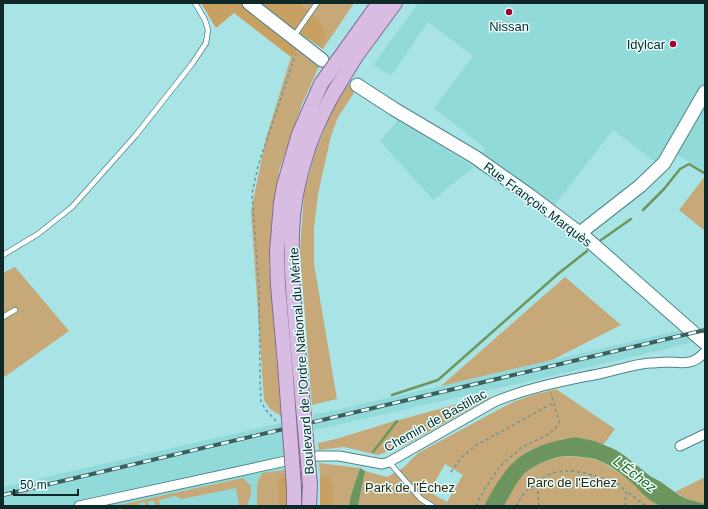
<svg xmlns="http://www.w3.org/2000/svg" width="708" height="509" font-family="Arial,sans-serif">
	<rect width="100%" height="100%" fill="#a8e4e5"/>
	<g fill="#92d9da">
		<path d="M 418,3 L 705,3 L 705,172 L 667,148 L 657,163 L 613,130 L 554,206 L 524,198 L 474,167 L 433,200 L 380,141 L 398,120 L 474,167 L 485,148 L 434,108 L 473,56 L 428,22 L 391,76 L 373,65 Z"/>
		<path d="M 681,330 L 694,342 L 552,376 L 314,430 L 313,415 L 441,386 Z"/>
		<path d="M 281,423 L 284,440 L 287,470 L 277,480 L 278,506 L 3,506 L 3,487 Z"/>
	</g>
	<g fill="#c7a878" fill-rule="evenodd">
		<path d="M 299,3 L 354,3 L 323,49 L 326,37 L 307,9 Z"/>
		<path d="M 297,47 L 320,64 L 302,104 L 279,171 L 272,217 L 269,263 L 281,416 L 270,409 L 264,400 L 251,211 L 266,138 L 291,57 L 296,53 Z"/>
		<path d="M 348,84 L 356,90 L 338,117 L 331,136 L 318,194 L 314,228 L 314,264 L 337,399 L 312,405 L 300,253 L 304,193 L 315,153 L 332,111 Z"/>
		<path d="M 705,176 L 705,231 L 679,210 Z"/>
		<path d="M 15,267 L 69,331 L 3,378 L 3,273 Z"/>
		<path d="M 565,277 L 621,325 L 552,360 L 441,386 Z"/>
		<path d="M 556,389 L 615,429 L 603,445 L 595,441 L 575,437 L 563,439 L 530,450 L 514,461 L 493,491 L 484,506 L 358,506 L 365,471 L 387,477 L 403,468 L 418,453 L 513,402 L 533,395 ZM 445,464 L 463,475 L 447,502 L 429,492 Z"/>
		<path d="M 487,396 L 489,398 L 403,446 L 378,455 L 344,447 L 319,450 L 318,443 L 336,439 L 388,423 Z"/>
		<path d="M 564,456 L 588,458 L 600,461 L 615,470 L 627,478 L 648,498 L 655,502 L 663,506 L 504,506 C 510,495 515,482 524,474 C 534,464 551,459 564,456 Z"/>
		<path d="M 319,463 L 360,468 L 351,495 L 349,506 L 333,506 L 333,487 L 331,478 L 320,477 Z"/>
		<path d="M 287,470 L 287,477 L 277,480 L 278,506 L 257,506 L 257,483 L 262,473 Z"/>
		<path d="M 705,477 L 705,504 L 687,499 L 675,492 Z"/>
		<path d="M 243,478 L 251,486 L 251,494 L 247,506 L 239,506 L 236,488 L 182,499 L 175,496 L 159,500 L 160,506 L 156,506 L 154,501 L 148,501 L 149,506 L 146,506 L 145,502 L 139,503 L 140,506 L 134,506 L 133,505 L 128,506 L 115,506 Z"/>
	</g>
	<g fill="#c7a062">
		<path d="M 201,3 L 242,3 L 297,47 L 296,53 L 291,57 L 234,13 L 216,28 Z"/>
		<path d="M 259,3 L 299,3 L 307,9 L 323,26 L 326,37 L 323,49 L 273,15 Z"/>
		<path d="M 287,477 L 288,506 L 278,506 L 277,479 Z"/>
		<path d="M 320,477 L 331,477 L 333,487 L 333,506 L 320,506 Z"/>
	</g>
	<g fill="#6d965e">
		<path d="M 575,437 L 595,441 L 616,450 L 625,456 L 650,476 L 661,482 L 679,495 L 687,499 L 705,504 L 705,506 C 695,506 685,506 674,506 C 671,506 666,507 662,506 C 647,502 638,487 626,478 C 618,471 608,464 598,460 C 589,457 574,456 565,456 C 553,457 531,466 523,475 C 515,484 510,495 504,506 L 484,506 C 491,493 499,478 509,467 C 525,448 551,441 575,437 Z"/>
		<path d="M 360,468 L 365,471 L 358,506 L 349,506 L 351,495 Z"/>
	</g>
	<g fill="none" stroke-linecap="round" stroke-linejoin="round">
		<g stroke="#6d965e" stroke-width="2.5">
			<path d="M 643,210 L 664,189 L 680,169 L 689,164 L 704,173 L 705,172"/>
			<path d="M 601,240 L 631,219"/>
			<path d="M 392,395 L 438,380 L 559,273 L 587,251"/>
			<path d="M 373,452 L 397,421"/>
		</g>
		<g stroke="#4b8687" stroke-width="6">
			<g id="lane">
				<path d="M 294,36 L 317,3"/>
				<path d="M 3,255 L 38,234 L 72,207 L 136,135 L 192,64 L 206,43 L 208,30 L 205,20 L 195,3"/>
				<path d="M 3,317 L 15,310"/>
				<path d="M 389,462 L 421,499 L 432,506"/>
			</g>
		</g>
		<g stroke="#4b8687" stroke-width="11">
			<g id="street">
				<path d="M 680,446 L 705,434"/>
				<path d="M 79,506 L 286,461 L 317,456 L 339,456 L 382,464 L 389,462 L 494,402 C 529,387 565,381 603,373 C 618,370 635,364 650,363 C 656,363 663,362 669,362 C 685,363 693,365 705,352"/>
			</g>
		</g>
		<g stroke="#4b8687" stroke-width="15">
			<g id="secondary">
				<path d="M 249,3 L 322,60"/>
				<path d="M 357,85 L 394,109 L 475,157 L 529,195 L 586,238 L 705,343"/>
				<path d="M 581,234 L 585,229 L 640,186 L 664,163 L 705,92"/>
			</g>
		</g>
		<g stroke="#816b94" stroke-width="16">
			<g id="primary">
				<path d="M 346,49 L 379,3"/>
				<path d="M 356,56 L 395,3"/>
				<path d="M 299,361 C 295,313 289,264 293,216 C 295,197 299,177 305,159 C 311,136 322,114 334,92"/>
				<path d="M 285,364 L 278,286 L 277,252 L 281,203 L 284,186 L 299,134 L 321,84"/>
				<path d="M 294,506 L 294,488"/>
				<path d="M 309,506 L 310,485"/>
			</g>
		</g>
		<g stroke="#699798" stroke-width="1.5" stroke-dasharray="3 3" stroke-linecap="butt">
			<path d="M 276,421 L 266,410 L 261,402 L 260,377 L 259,287 L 252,194 L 258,166 L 294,59 L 296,54"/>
			<path d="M 451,472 L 462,457 L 475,446 L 553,403"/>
			<path d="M 476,506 L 484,490 L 500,466 L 521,448 L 547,435 L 555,429 L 559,422 C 557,412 553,403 551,393"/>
			<path d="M 516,506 C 521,497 527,488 537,484"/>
			<path d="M 539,506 L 537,484 C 553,464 583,471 604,479 C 608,480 613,481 616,483 C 620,485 623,489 626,491"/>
			<path d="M 625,506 L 626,491 L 646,506"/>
		</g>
		<use href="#lane" stroke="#fff" stroke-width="4.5"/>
		<use href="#street" stroke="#fff" stroke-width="9"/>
		<use href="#secondary" stroke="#fff" stroke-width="13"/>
		<use href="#primary" stroke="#d8bce2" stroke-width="14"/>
		<g stroke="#3b5e5e" stroke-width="4">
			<path id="rail" d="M 3,495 L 705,330"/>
		</g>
		<use href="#rail" stroke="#e6fefe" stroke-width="2.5" stroke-dasharray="8" stroke-linecap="butt"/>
		<g stroke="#816b94" stroke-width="16" stroke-linecap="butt">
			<g id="primary-bridge">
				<path d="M 321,84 L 346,49"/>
				<path d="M 334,92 L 356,56"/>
				<path d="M 299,361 L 310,485"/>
				<path d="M 285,364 L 294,488"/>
			</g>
		</g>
		<use href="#primary-bridge" stroke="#d8bce2" stroke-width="14"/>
	</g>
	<g fill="#a2032e" stroke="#e6fefe" stroke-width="1.5">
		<circle cx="509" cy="12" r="4"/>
		<circle cx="673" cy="44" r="4"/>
	</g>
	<g text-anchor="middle" stroke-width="3" stroke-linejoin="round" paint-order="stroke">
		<g font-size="13" fill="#0f2828" stroke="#e6fefe">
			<text x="509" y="31">Nissan</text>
			<text x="665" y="49" text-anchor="end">Idylcar</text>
		</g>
		<g font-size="13" fill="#0f2828" stroke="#e6fefe">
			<text transform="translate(538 204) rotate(37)" y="5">Rue François Marquès</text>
			<text transform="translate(301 361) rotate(-94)" y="5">Boulevard de l'Ordre National du Mérite</text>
			<text transform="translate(435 420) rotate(-29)" y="5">Chemin de Bastillac</text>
		</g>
		<g font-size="13" fill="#37270a" stroke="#e6fefe">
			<text x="572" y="487">Parc de l'Echez</text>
			<text x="410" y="492">Park de l'Échez</text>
		</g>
		<g font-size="14" font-style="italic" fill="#285d0c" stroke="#e6fefe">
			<text transform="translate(635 474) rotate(37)" y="5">L'Échez</text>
		</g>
	</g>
	<rect width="708" height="509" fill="none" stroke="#0f2828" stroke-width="8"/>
	<path d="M14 489v6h64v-6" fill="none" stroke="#0f2828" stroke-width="2"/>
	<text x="20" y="489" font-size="12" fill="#0f2828" stroke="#e6fefe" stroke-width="3" paint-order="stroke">50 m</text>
</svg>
